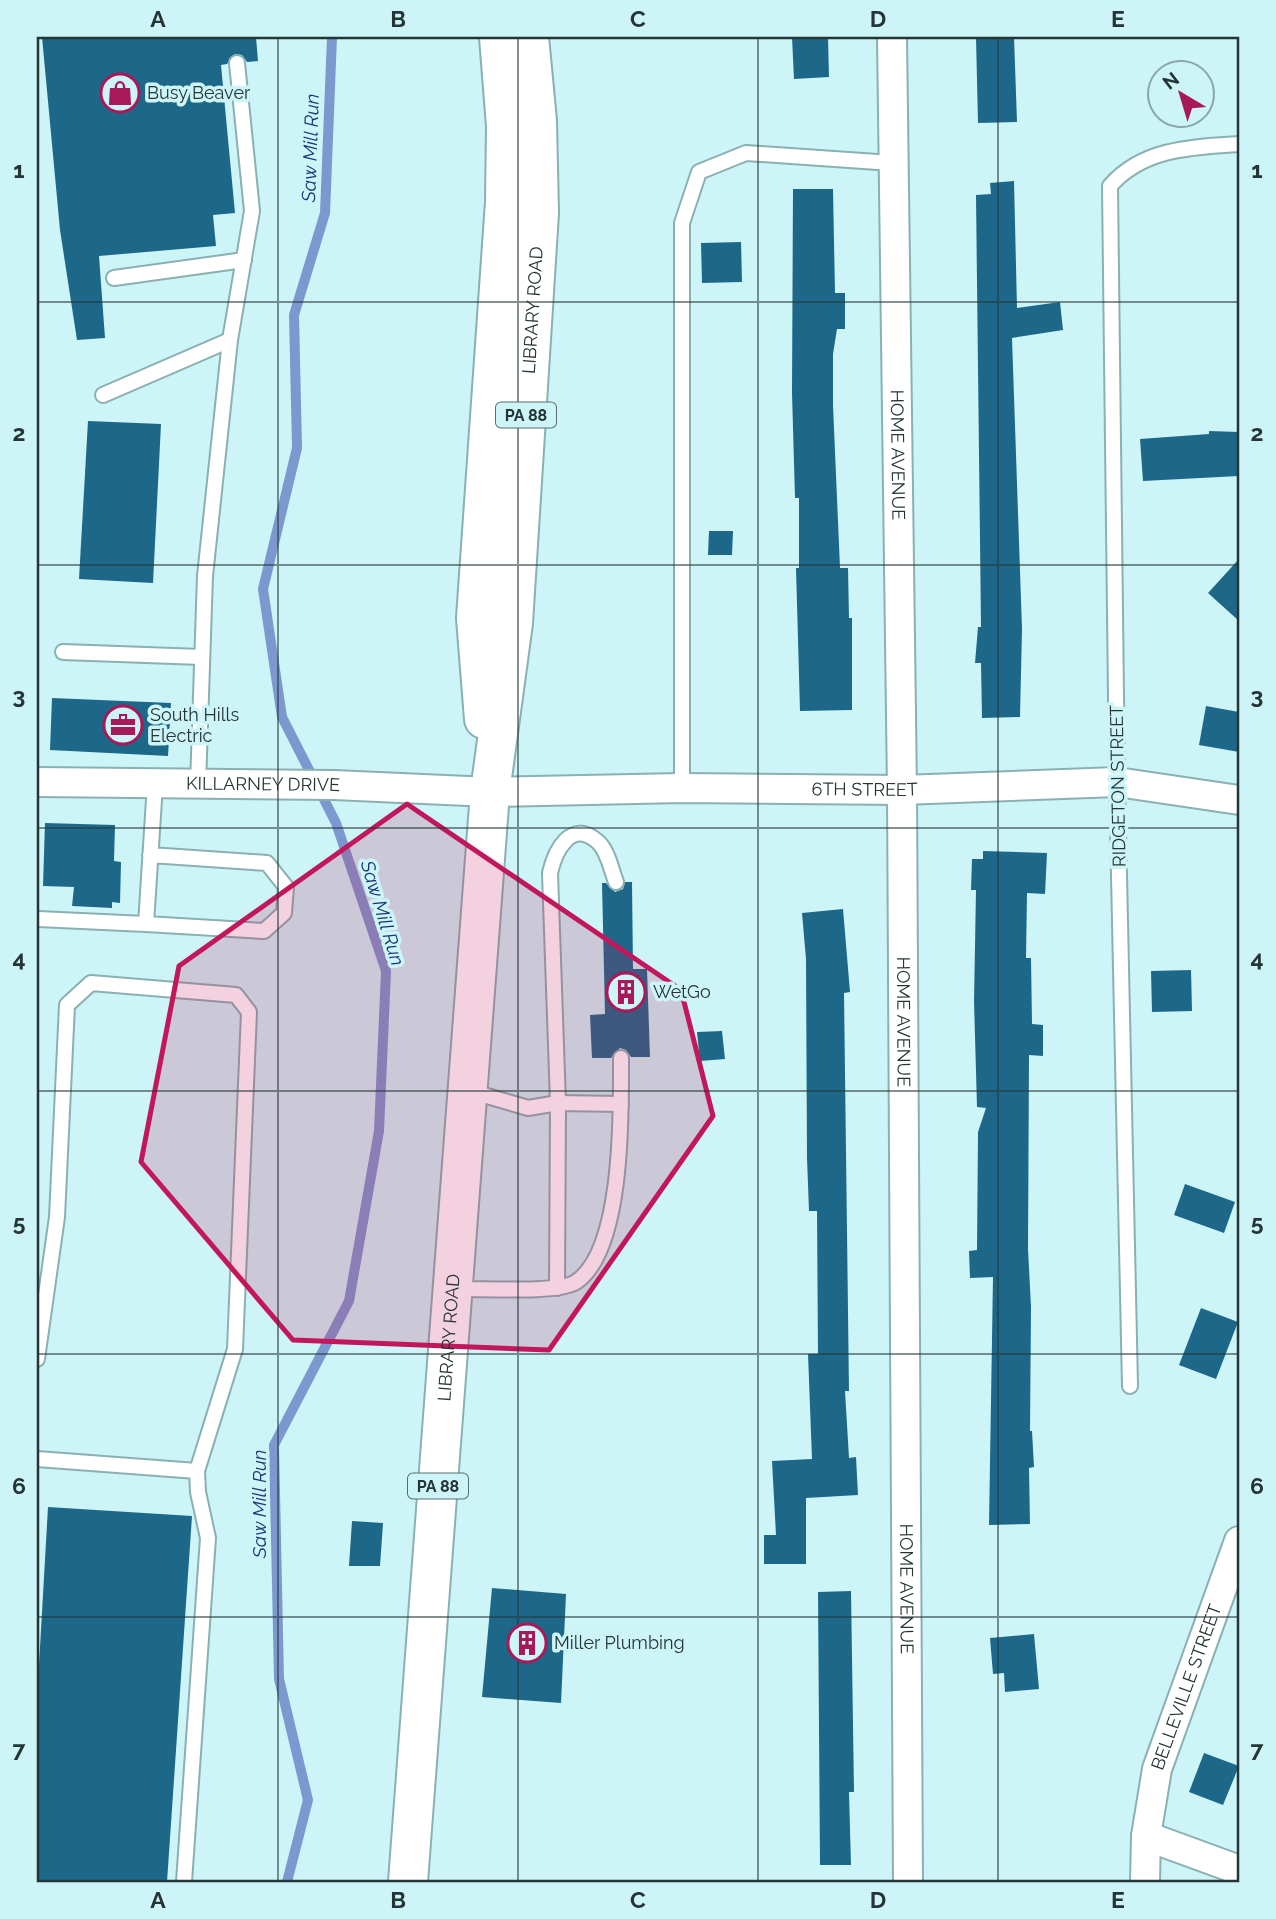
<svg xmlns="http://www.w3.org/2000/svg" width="1276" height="1919" font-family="Raleway,sans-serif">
	<rect width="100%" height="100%" fill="#cdf5f7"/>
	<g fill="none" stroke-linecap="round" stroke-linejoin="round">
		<path stroke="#7d98cf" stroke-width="10" d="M 287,1882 L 308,1800 L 279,1679 L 274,1445 L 349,1301 L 379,1131 L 386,971 L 336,823 L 282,717 L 263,589 L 297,448 L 294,315 L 325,213 L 332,37"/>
	</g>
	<g fill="#1d6889">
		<path d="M 42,37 L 256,37 L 258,61 L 247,62 L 242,55 L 235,54 L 227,64 L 221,65 L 235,213 L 213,215 L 216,246 L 99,256 L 105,338 L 77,340 L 60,230 Z"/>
		<path d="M 792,37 L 828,37 L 829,77 L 794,79 Z"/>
		<path d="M 976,37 L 1014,37 L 1017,122 L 978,123 Z"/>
		<path d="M 1014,181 L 1017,308 L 1060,302 L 1063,330 L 1012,338 L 1022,629 L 1020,717 L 982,718 L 981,663 L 975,663 L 978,627 L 981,627 L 976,195 L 991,194 L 990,183 Z"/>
		<path d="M 793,189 L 833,189 L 835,293 L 845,293 L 845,329 L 837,329 L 833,354 L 833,405 L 840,568 L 848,568 L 849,618 L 852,618 L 852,710 L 800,711 L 796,568 L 799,568 L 799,498 L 795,498 L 792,393 Z"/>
		<path d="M 741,242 L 742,282 L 702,283 L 701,243 Z"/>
		<path d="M 88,421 L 161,424 L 153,583 L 79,579 Z"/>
		<path d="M 1209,431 L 1239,432 L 1239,476 L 1143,481 L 1140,439 L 1209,434 Z"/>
		<path d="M 709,531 L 733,531 L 732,555 L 708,555 Z"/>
		<path d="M 1239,559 L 1239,621 L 1208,593 Z"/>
		<path d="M 52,698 L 171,703 L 168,756 L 50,750 Z"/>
		<path d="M 1206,706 L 1239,712 L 1239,752 L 1199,745 Z"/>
		<path d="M 45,823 L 115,825 L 114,861 L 121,862 L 120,903 L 112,902 L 112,908 L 72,906 L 74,887 L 43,886 Z"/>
		<path d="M 983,851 L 1047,853 L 1045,894 L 1027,893 L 1026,958 L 1031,958 L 1032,1024 L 1043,1025 L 1043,1056 L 1029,1055 L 1028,1249 L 1031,1307 L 1030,1431 L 1032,1431 L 1034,1467 L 1029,1468 L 1030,1524 L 989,1525 L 993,1277 L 970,1278 L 969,1251 L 977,1250 L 978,1132 L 986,1108 L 977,1107 L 974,1001 L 976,890 L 971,890 L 972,859 L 983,859 Z"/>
		<path d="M 625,882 L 632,882 L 633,969 L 647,969 L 650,1057 L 631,1057 L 626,1050 L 620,1048 L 611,1058 L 592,1058 L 590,1015 L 605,1014 L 602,883 L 606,883 L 615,892 L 623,889 Z"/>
		<path d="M 843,909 L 850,992 L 844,993 L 849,1391 L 845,1391 L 849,1458 L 856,1457 L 858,1495 L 806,1498 L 806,1564 L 764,1564 L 764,1535 L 776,1535 L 772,1461 L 812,1459 L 808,1354 L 818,1354 L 817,1211 L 809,1211 L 807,1158 L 806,959 L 802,913 Z"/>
		<path d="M 1191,970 L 1192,1011 L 1152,1012 L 1151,971 Z"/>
		<path d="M 722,1031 L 725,1059 L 700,1061 L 697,1032 Z"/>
		<path d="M 1185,1184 L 1235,1202 L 1224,1233 L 1174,1215 Z"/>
		<path d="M 1201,1308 L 1238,1322 L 1216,1379 L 1179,1365 Z"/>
		<path d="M 48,1507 L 192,1516 L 167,1882 L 37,1882 L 37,1700 Z"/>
		<path d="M 352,1521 L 383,1523 L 380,1566 L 349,1566 Z"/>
		<path d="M 492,1588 L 566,1594 L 561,1703 L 482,1697 Z"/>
		<path d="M 851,1591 L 854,1792 L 849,1792 L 851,1865 L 820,1865 L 818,1592 Z"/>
		<path d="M 1034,1634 L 1039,1689 L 1005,1692 L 1004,1673 L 993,1674 L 990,1638 Z"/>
		<path d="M 1204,1753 L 1239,1766 L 1223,1805 L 1189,1792 Z"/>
	</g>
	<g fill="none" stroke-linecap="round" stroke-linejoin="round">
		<g stroke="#8ab0b2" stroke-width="18">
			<g id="service">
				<path d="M 114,278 L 244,260"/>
				<path d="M 103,395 L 230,340"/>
				<path d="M 63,652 L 201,657"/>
				<path d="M 198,785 L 205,576 L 230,340 L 252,211 L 237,63"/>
				<path d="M 682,788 L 682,223 L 699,172 L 746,153 L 892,163"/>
				<path d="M 150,855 L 267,863 L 286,887 L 284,913 L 264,931 L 146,924 L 155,784"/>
				<path d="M 38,919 L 146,924"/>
				<path d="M 470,1091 L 528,1108 L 558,1103 L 621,1104"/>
				<path d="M 557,1288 L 558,1103 L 550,873 C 555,851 571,818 598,842 C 608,851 611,869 616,882"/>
				<path d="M 454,1289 C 479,1288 557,1294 576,1282 C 624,1250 621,1110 621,1058"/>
				<path d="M 37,1359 L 57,1217 L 67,1005 L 91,983 L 236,995 L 249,1012 L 235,1349 L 197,1471 L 198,1492 L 208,1538 L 184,1882"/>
				<path d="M 1130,1386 L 1117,782 L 1110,186 C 1143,148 1193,147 1239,144"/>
				<path d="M 37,1459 L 197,1471"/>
			</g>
		</g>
		<g stroke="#8ab0b2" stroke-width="32">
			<g id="minor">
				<path id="s1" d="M 892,37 L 902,790 L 908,1882"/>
				<path id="s2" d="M 37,782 L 334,785 L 490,792 L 682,788 L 902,790 L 1117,782 L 1239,800"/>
				<path d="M 1146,1836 L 1239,1870"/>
				<path id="s3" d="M 1145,1882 L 1146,1836 L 1157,1769 L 1239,1541"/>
			</g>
		</g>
		<g stroke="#8ab0b2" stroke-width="42">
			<g id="primary">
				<path d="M 484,719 L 476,618 L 505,202 L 506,126 L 499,37"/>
				<path id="s4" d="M 408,1882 L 490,792 L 513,623 L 539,213 L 537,121 L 529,37"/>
			</g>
		</g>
		<use href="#service" stroke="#fff" stroke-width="14"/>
		<use href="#minor" stroke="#fff" stroke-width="28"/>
		<use href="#primary" stroke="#fff" stroke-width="38"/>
	</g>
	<path fill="#c2185b" fill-opacity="0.2" stroke="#c2185b" stroke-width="5" stroke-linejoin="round" d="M 407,804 L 681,990 L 713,1116 L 549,1350 L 293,1340 L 141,1162 L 179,966 Z"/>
	<path fill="none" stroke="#253435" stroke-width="2" stroke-opacity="0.55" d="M 278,37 L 278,1882M 518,37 L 518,1882M 758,37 L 758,1882M 998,37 L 998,1882M 37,302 L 1239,302M 37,565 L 1239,565M 37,828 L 1239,828M 37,1091 L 1239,1091M 37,1354 L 1239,1354M 37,1617 L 1239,1617"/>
	<defs>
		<g id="shop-ring" transform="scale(2.0125)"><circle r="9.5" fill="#cdf5f7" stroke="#a81959" stroke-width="1.5"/><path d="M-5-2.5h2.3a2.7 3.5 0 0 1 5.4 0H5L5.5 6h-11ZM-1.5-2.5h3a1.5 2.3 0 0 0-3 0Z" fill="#a81959"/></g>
		<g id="office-ring" transform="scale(2.0125)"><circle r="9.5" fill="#cdf5f7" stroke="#a81959" stroke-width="1.5"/><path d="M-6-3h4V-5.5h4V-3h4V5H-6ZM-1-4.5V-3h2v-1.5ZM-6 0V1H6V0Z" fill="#a81959"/></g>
		<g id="building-ring" transform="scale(2.0125)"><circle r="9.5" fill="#cdf5f7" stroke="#a81959" stroke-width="1.5"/><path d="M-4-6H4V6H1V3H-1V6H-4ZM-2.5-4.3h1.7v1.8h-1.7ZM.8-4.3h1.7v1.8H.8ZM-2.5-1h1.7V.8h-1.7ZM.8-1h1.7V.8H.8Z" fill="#a81959"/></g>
	</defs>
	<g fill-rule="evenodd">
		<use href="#shop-ring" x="120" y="93"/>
		<use href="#office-ring" x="123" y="725"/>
		<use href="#building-ring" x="626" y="992"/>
		<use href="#building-ring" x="527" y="1643"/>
	</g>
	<g text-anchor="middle" stroke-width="7" stroke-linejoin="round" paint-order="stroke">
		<g fill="#cdf5f7" stroke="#576e6f" stroke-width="2">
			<rect x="496" y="402.5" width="60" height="25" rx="5"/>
			<rect x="408" y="1473.5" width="60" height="25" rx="5"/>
		</g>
		<g font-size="16" font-weight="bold" fill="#253435">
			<text x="526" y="421">PA 88</text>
			<text x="438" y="1492">PA 88</text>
		</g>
		<g font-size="18" fill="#253435" stroke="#cdf5f7" text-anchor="start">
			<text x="147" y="99">Busy Beaver</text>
			<text x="150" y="721">South Hills<tspan x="150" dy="21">Electric</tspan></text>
			<text x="653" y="998">WetGo</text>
			<text x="554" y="1649">Miller Plumbing</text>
		</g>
		<g font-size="18" fill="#253435" stroke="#cdf5f7">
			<text dy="6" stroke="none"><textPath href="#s4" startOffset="1577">LIBRARY ROAD</textPath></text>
			<text dy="6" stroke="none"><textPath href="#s1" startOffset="418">HOME AVENUE</textPath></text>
			<text dy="6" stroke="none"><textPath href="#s2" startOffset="226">KILLARNEY DRIVE</textPath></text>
			<text transform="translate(1118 786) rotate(-91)" y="6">RIDGETON STREET</text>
			<text dy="6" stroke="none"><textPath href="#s2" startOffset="828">6TH STREET</textPath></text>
			<text dy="6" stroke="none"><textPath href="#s1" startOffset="985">HOME AVENUE</textPath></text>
			<text dy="6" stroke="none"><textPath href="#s4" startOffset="546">LIBRARY ROAD</textPath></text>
			<text dy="6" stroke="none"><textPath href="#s1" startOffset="1552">HOME AVENUE</textPath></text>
			<text dy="6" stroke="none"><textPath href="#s3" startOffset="201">BELLEVILLE STREET</textPath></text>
		</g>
		<g font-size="19" font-style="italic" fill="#1a3577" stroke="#cdf5f7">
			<text transform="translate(310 148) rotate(-88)" y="7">Saw Mill Run</text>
			<text transform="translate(383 913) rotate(73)" y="7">Saw Mill Run</text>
			<text transform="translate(259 1504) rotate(-90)" y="7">Saw Mill Run</text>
		</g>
	</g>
	<rect width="1276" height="1919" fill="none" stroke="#cdf5f7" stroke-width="77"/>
	<g transform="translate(1181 94) rotate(322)"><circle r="33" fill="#cdf5f7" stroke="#8aa8a9" stroke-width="2"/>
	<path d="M0-5L12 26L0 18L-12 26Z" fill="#a81959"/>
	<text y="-10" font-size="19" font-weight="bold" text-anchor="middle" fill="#253435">N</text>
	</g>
	<rect x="38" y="38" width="1200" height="1843" fill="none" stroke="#253435" stroke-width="2.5"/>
	<g font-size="23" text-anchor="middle" font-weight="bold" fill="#253435">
		<text x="158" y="27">A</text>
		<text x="398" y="27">B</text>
		<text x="638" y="27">C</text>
		<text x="878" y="27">D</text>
		<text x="1118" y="27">E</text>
		<text x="19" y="178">1</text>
		<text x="1257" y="178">1</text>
		<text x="19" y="441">2</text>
		<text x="1257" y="441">2</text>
		<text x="19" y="704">3</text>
		<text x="1257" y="704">3</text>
		<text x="19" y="967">4</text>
		<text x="1257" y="967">4</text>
		<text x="19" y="1231">5</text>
		<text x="1257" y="1231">5</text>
		<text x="19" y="1494">6</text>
		<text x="1257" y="1494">6</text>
		<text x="19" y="1757">7</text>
		<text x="1257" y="1757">7</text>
		<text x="158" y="1908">A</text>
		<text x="398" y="1908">B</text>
		<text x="638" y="1908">C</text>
		<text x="878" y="1908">D</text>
		<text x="1118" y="1908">E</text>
	</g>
</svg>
